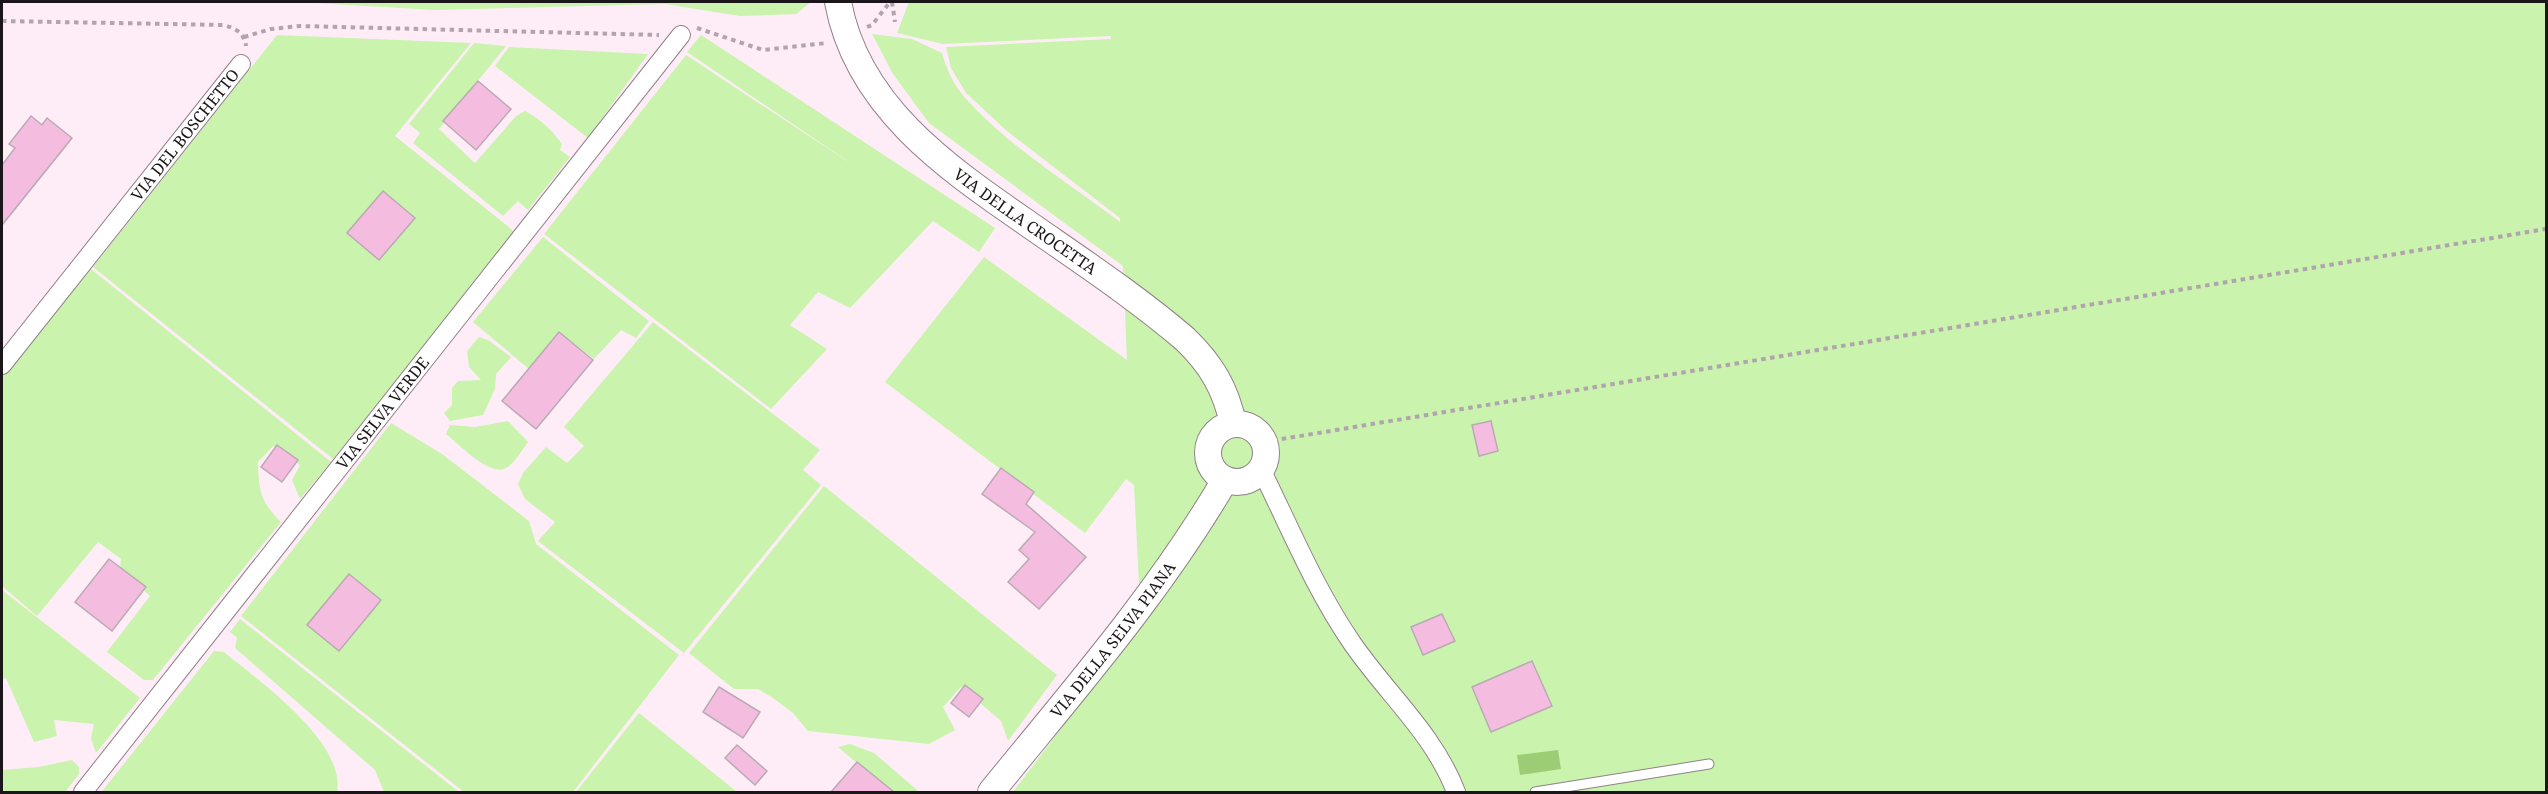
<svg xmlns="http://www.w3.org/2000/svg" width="2548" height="794" font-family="'Noto Serif',serif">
	<rect width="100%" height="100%" fill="#feedf7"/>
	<g fill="#caf3ad">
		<path d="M 299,2 L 811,2 L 796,14 L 740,16 L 665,4 L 434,10 Z"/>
		<path d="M 909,2 L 2546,2 L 2546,792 L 1013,792 L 1141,623 L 1134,485 L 1126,479 L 1085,533 L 885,382 L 984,257 L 1127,360 L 1123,266 L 929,123 L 893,74 L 872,34 L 912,39 L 942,53 C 946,67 952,82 962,94 C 1003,143 1069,183 1120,222 L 1120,218 L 1007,131 L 966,93 L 951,68 L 946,47 L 1111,39 L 1111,36 L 943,44 L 897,33 Z"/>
		<path d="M 277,35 L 471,43 L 395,136 L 515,232 L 333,459 L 93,267 Z"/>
		<path d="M 701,35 L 995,228 L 979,252 L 933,221 L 850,308 L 818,292 L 790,325 L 827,349 L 771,409 L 544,234 L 686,55 L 859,169 L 687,52 Z"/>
		<path d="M 474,43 L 506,46 L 439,129 L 475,163 L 516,116 L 525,111 C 540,119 552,130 562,144 L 560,150 L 570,157 L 528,210 L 518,201 L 503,216 L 413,143 L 420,133 L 409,124 Z"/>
		<path d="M 509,47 L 648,54 L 588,138 L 495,66 Z"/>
		<path d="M 543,237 L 649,321 L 636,338 L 621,330 L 594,359 L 560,333 L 529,369 L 473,322 Z"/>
		<path d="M 91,269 L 331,462 L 300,499 L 292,480 L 300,465 L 273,446 L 258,462 C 259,491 260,501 281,522 L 153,680 L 144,680 L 107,652 L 150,596 L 120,568 L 121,559 L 98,542 L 37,616 L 2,586 L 2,372 Z"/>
		<path d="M 653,322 L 820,450 L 803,470 L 821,485 L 684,653 L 538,541 L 555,522 L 525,499 L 518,484 L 523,473 L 546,447 L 567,463 L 584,446 L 564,427 Z"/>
		<path d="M 479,337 L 488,340 L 511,357 L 496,374 L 495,389 L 483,415 L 450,421 L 444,413 L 452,405 L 452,388 L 458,381 L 481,380 L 469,367 L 467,351 Z"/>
		<path d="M 508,421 L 528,442 C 522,450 515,463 506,468 C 489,477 459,444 446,434 L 450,425 L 475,427 Z"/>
		<path d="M 391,423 L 442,454 L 529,521 L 536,544 L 679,655 L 573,792 L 464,792 L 241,616 Z"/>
		<path d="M 824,486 L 1057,675 L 1008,741 L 1001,721 L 961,687 L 943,707 L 955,730 L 929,744 L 808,731 L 793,713 L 773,698 L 758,689 L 734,689 L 689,653 Z"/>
		<path d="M 2,590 L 140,698 L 96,753 L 91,738 L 94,724 L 54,720 L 57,736 L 34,742 L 6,678 L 2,679 Z"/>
		<path d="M 240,619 L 459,792 L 384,792 L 375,770 L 235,648 L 237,638 L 230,632 Z"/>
		<path d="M 214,651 L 224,652 C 258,680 346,742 337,792 L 104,792 L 103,790 Z"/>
		<path d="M 639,713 L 737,792 L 576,792 Z"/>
		<path d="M 850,744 L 874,753 L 917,790 L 916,792 L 891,792 L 838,747 Z"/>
		<path d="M 72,760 L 79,767 L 79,774 L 65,792 L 2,792 L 2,770 L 39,767 Z"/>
	</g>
	<path fill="#9ccd75" d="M 1558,750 L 1561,769 L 1520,775 L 1517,755 Z"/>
	<g fill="#f4bde0" stroke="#baaab3" stroke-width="1.5">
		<path d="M 478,81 L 511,109 L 476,150 L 443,121 Z"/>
		<path d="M 31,116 L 42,125 L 47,118 L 72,138 L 2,225 L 2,165 L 15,148 L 9,144 Z"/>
		<path d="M 383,191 L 415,218 L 379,260 L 347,233 Z"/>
		<path d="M 559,332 L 593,360 L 536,429 L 502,401 Z"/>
		<path d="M 1491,421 L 1498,451 L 1479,456 L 1472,425 Z"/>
		<path d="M 277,445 L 298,460 L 282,482 L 261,467 Z"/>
		<path d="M 1001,468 L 1034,492 L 1026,504 L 1086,557 L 1039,609 L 1008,582 L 1029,559 L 1019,550 L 1035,532 L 982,494 Z"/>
		<path d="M 109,559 L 146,587 L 112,631 L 75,602 Z"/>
		<path d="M 349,574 L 381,600 L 339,651 L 307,625 Z"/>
		<path d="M 1442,614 L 1455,641 L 1423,655 L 1411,627 Z"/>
		<path d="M 1532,661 L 1552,706 L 1491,732 L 1472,687 Z"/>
		<path d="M 965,685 L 983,699 L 969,717 L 951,703 Z"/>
		<path d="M 719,687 L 760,712 L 743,738 L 703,712 Z"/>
		<path d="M 737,745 L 767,771 L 755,785 L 725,758 Z"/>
		<path d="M 857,762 L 894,792 L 831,792 Z"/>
	</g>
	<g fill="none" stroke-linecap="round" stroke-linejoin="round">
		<g stroke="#91818a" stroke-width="11">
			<path id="lane" d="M 1535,792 L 1709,764"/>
		</g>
		<g stroke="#91818a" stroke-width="20">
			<g id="street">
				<path id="s1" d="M 2,365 L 241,64"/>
				<path d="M 1261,469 C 1290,528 1315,589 1352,643 C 1387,694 1434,734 1456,792"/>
				<path id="s2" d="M 83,792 L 681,35"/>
			</g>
		</g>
		<g stroke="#91818a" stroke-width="28">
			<g id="secondary">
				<path id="s3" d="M 838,2 C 857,106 946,167 1027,223 C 1080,260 1136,297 1185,339 C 1211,364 1226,389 1233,424"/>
				<circle cx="1237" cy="453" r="29"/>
				<path id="s4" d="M 991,792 C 1073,691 1159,593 1225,480"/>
			</g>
		</g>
		<g stroke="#b1a4ac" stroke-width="4" stroke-dasharray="4.5 4.5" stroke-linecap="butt">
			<path d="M 892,2 L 895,22"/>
			<path d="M 2,21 L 223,25 C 236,28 244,33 246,46"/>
			<path d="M 867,27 L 872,25 L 890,2"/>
			<path d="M 697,28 L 763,50 L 827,43"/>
			<path d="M 244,37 L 271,29 L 300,26 L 659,35"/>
			<path d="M 1264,442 L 2546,229"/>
		</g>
		<use href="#lane" stroke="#fff" stroke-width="9"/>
		<use href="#street" stroke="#fff" stroke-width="18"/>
		<use href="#secondary" stroke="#fff" stroke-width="26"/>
	</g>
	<g text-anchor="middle" stroke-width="6" stroke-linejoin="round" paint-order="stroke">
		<g font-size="16" fill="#1b1619" stroke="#feedf7">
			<text dy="6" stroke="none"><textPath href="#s1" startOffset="294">VIA DEL BOSCHETTO</textPath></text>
			<text dy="6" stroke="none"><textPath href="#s3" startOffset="297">VIA DELLA CROCETTA</textPath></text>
			<text dy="6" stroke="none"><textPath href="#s2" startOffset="483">VIA SELVA VERDE</textPath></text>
			<text dy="6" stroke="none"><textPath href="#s4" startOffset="195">VIA DELLA SELVA PIANA</textPath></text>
		</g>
	</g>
	<rect width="2548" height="794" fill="none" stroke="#1b1619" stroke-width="6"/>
</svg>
